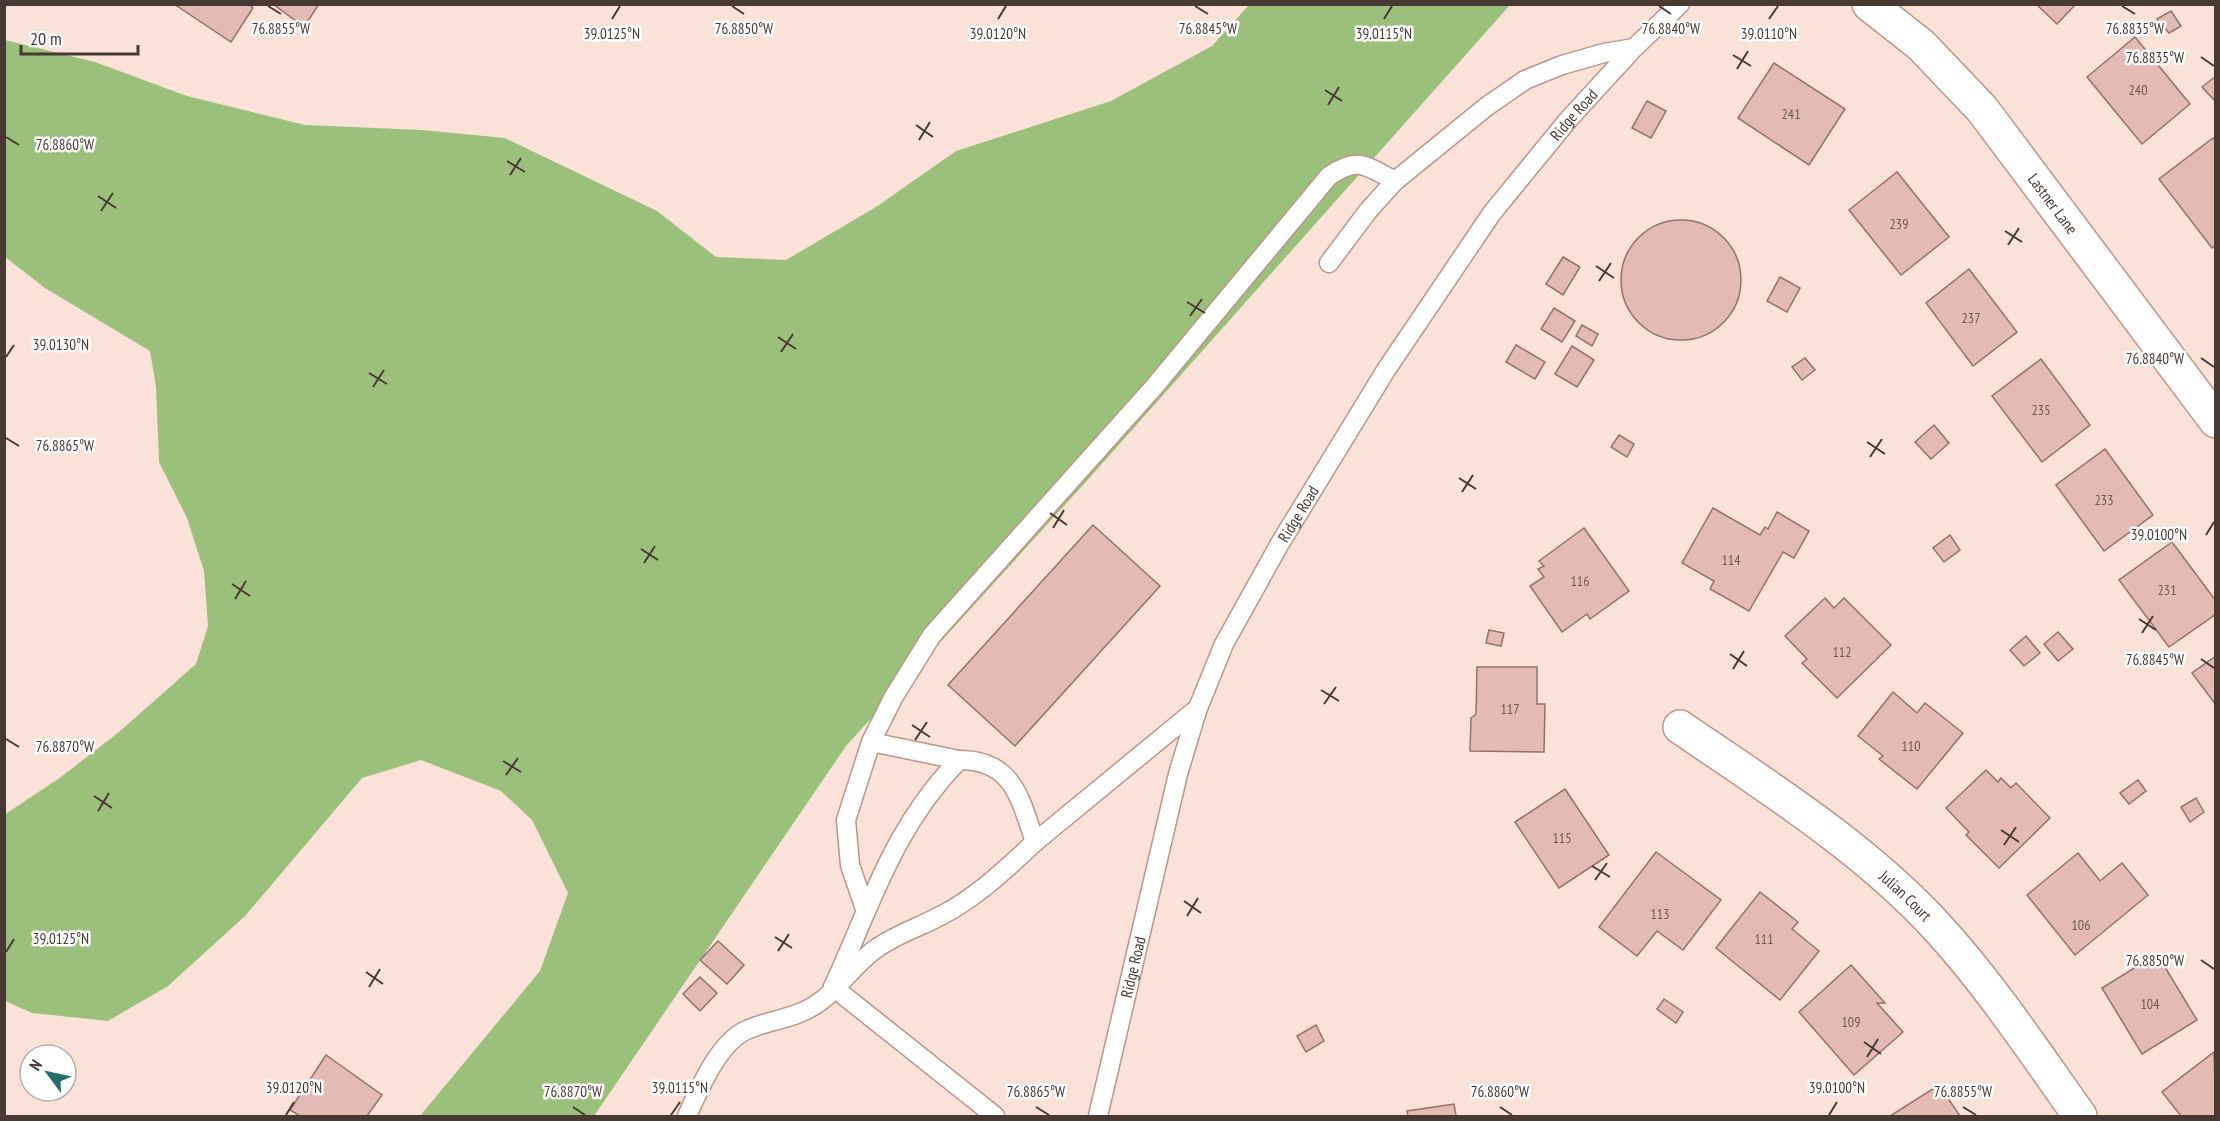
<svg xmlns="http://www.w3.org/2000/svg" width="2220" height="1121" font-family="'PT Sans Narrow',sans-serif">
	<rect width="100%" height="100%" fill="#fae2d9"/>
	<path fill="#9bc07b" d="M 1249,5 L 1510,5 L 1084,484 L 846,746 L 594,1116 L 420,1116 L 540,971 L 568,893 L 532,820 L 501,791 L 421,760 L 362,778 L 245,916 L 168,986 L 108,1021 L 32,1013 L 5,1001 L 4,815 L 61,777 L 119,732 L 196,664 L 208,626 L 204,571 L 187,518 L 159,462 L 156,387 L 150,351 L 45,288 L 5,257 L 5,40 L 95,62 L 187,96 L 305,125 L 422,130 L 505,138 L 657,211 L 716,257 L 786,260 L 876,207 L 956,151 L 1111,101 L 1212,46 Z"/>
	<g fill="#e4bbb4" stroke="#96706a" stroke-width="1.5">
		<path d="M 174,4 L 248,4 L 253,8 L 231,42 Z"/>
		<path d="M 273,4 L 319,4 L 304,27 Z"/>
		<path d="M 2036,4 L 2076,4 L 2057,24 Z"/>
		<path d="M 2171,11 L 2181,26 L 2169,33 L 2157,19 Z"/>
		<path d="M 2135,37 L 2190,104 L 2142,144 L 2087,77 Z"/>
		<path d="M 1774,63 L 1845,109 L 1809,165 L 1738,118 Z"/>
		<path d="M 2216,76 L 2216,102 L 2202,87 Z"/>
		<path d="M 1647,101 L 1666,111 L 1651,138 L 1632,128 Z"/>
		<path d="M 2213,138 L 2216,142 L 2216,245 L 2212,248 L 2159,179 Z"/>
		<path d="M 1897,172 L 1949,237 L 1901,275 L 1849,210 Z"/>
		<circle cx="1681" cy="280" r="60"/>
		<path d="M 1563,257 L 1580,267 L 1563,295 L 1546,284 Z"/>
		<path d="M 1969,269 L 2017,332 L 1973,366 L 1926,303 Z"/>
		<path d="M 1780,277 L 1800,288 L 1787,312 L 1767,301 Z"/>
		<path d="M 1554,308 L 1575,321 L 1562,342 L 1541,329 Z"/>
		<path d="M 1582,325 L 1598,334 L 1592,346 L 1576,336 Z"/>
		<path d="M 1516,345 L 1545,362 L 1535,379 L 1506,362 Z"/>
		<path d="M 1572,346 L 1594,360 L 1577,387 L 1555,374 Z"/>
		<path d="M 1805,358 L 1815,370 L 1802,380 L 1792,367 Z"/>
		<path d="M 2041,359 L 2090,425 L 2042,462 L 1992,396 Z"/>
		<path d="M 1934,425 L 1949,443 L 1931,459 L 1915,442 Z"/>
		<path d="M 1619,435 L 1634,444 L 1627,457 L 1611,447 Z"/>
		<path d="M 2105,449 L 2153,515 L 2104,551 L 2056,485 Z"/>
		<path d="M 1713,508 L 1760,535 L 1765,527 L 1768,529 L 1777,512 L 1809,531 L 1794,558 L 1783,552 L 1749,611 L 1710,589 L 1714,581 L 1682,563 Z"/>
		<path d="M 1093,525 L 1160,586 L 1015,746 L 948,685 Z"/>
		<path d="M 1584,528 L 1629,591 L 1590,619 L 1587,614 L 1562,632 L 1530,586 L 1544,577 L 1538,569 L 1544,566 L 1539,561 Z"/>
		<path d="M 1950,535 L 1960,550 L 1944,562 L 1933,548 Z"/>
		<path d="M 2172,542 L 2216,601 L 2216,614 L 2169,647 L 2119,580 Z"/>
		<path d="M 1825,598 L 1834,608 L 1844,598 L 1891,645 L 1837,698 L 1802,663 L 1807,659 L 1785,636 Z"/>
		<path d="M 1489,630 L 1504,633 L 1501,646 L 1486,643 Z"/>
		<path d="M 2058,632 L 2073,649 L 2058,661 L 2044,644 Z"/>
		<path d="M 2026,636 L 2040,653 L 2024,666 L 2010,650 Z"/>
		<path d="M 2216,656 L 2216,705 L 2192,673 Z"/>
		<path d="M 1477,667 L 1537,667 L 1537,704 L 1545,704 L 1544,752 L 1470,751 L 1471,718 L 1476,714 Z"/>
		<path d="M 1893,692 L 1917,713 L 1925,703 L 1963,733 L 1917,789 L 1879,759 L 1883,756 L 1858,736 Z"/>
		<path d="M 1986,770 L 1998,782 L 2001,778 L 2011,788 L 2016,783 L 2050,818 L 1999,868 L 1966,835 L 1969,832 L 1946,808 Z"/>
		<path d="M 2138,780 L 2146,791 L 2129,804 L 2120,793 Z"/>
		<path d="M 1565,789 L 1609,855 L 1559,888 L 1515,822 Z"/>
		<path d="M 2196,798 L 2204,812 L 2190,822 L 2181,807 Z"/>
		<path d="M 1656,852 L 1721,900 L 1683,950 L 1657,931 L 1637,956 L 1599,927 Z"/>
		<path d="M 2078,853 L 2100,881 L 2122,863 L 2148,895 L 2075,955 L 2027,895 Z"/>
		<path d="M 1760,892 L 1798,922 L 1792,929 L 1819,951 L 1780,1000 L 1716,948 Z"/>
		<path d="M 718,941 L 744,965 L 727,984 L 700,960 Z"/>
		<path d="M 2157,954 L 2197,1020 L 2142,1054 L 2102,988 Z"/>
		<path d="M 1851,965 L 1885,1003 L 1877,1003 L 1903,1032 L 1854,1075 L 1799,1012 Z"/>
		<path d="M 700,977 L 717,993 L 700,1011 L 683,994 Z"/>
		<path d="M 1664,999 L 1683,1012 L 1676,1023 L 1657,1009 Z"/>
		<path d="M 1316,1025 L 1324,1041 L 1306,1052 L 1297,1036 Z"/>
		<path d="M 2214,1052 L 2216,1116 L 2181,1116 L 2162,1092 Z"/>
		<path d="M 326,1055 L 382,1095 L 367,1116 L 300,1116 L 290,1110 Z"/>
		<path d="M 1939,1085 L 1960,1116 L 1890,1116 Z"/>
		<path d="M 1454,1104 L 1456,1116 L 1408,1116 L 1407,1111 Z"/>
	</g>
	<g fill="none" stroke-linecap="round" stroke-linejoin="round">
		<g stroke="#bb9688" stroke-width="21">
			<g id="lane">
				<path d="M 1329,263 L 1368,211 L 1395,181 L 1486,107 L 1525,80 L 1562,65 L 1604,53 L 1634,48"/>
				<path d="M 871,742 L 959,760"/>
				<path d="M 1035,842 L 1198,708"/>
				<path d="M 865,909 L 850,865 L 846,820 L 871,742 L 893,698 L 932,635 L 1154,387 L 1329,176 C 1359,156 1366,166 1395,181"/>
				<path d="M 833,987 L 995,1116"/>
				<path d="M 687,1116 C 699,1090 719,1040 749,1029 C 773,1019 799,1018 821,1001 C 841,986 855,963 877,948 C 897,934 920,927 942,915 C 977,897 1006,869 1035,842 C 1020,799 1014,760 959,760 C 892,829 872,903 833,987"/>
				<path id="s1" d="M 1098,1116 L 1178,774 L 1198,708 L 1224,644 L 1279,545 L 1386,370 L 1492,213 L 1568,120 L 1634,48 L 1680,4"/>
			</g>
		</g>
		<g stroke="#bb9688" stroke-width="36">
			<g id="street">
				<path id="s2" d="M 1680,727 C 1769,788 1865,848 1938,928 C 1991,986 2035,1053 2080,1116"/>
			</g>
		</g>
		<g stroke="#bb9688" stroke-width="36">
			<g id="secondary">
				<path id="s3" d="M 1869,4 L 1921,45 L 1982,109 L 2216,421"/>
			</g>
		</g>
		<use href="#lane" stroke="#fff" stroke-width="18"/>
		<use href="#street" stroke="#fff" stroke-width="33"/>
		<use href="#secondary" stroke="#fff" stroke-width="33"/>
	</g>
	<path fill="none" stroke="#483933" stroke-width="2" d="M 268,6 L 281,14M 732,6 L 744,14M 1195,6 L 1208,14M 1659,6 L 1671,14M 2122,6 L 2135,14M 612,19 L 620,6M 998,19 L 1006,6M 1384,19 L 1392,6M 1769,19 L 1778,6M 1733,55 L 1751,66M 2201,57 L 2214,66M 1737,69 L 1748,51M 1325,90 L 1342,101M 1328,105 L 1339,87M 916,125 L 933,137M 6,137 L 19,145M 919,140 L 930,122M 507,161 L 525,172M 510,175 L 521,158M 98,196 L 116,208M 101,211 L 113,193M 2005,231 L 2022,242M 2008,245 L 2019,228M 1596,266 L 1614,278M 1599,281 L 1611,263M 1187,302 L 1205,313M 1190,316 L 1202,299M 778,337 L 796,349M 781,352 L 793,334M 6,357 L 14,345M 2201,358 L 2214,367M 369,373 L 387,384M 373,387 L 384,370M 6,438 L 19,446M 1867,442 L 1885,454M 1870,457 L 1882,439M 1459,478 L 1476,489M 1462,492 L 1473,475M 1050,513 L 1067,525M 1053,528 L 1064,510M 2206,535 L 2214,522M 641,549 L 658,560M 644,563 L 655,546M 232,584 L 250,596M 235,599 L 246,581M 2139,619 L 2156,630M 2142,633 L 2153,616M 1730,654 L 1747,666M 2201,659 L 2214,668M 1733,669 L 1744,651M 1321,690 L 1339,701M 1324,704 L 1336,687M 912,725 L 930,737M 6,739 L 19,747M 915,740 L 927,722M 503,761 L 521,772M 506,775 L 518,758M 94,796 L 112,808M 98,811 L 109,793M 2001,830 L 2019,842M 2004,845 L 2016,827M 1592,866 L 1610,877M 1595,880 L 1607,863M 1184,901 L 1201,913M 1187,916 L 1198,898M 775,937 L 792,948M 778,951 L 789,934M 6,952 L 14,939M 2201,960 L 2214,969M 366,972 L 383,984M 369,987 L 380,969M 1864,1042 L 1881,1054M 1867,1057 L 1878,1039M 573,1107 L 585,1115M 1036,1107 L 1049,1115M 1500,1107 L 1512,1115M 1963,1107 L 1976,1115M 286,1115 L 294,1102M 671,1115 L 680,1102M 1829,1115 L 1837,1102"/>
	<g text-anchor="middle" stroke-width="5" stroke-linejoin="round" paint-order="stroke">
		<g font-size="14" fill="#6f5a53">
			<text x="2138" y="95">240</text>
			<text x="1791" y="119">241</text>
			<text x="1899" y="229">239</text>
			<text x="1971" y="323">237</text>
			<text x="2041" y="415">235</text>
			<text x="2104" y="505">233</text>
			<text x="1731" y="565">114</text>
			<text x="1580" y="586">116</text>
			<text x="2167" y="595">231</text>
			<text x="1842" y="657">112</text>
			<text x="1510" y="714">117</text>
			<text x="1911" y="751">110</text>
			<text x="1562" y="843">115</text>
			<text x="1660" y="919">113</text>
			<text x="2081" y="930">106</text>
			<text x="1764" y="944">111</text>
			<text x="2150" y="1009">104</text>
			<text x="1851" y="1027">109</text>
		</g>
		<g font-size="16" fill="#483933" stroke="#fff">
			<text dy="6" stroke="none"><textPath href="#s1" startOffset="1125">Ridge Road</textPath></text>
			<text dy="6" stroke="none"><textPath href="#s3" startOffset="273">Lastner Lane</textPath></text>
			<text dy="6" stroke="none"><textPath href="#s1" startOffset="639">Ridge Road</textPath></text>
			<text dy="6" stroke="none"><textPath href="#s2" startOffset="282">Julian Court</textPath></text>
			<text dy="6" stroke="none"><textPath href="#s1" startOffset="153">Ridge Road</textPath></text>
		</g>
	</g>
	<g font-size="15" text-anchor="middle" fill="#483933" stroke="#fff" stroke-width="5" stroke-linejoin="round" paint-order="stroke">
		<text x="281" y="34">76.8855°W</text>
		<text x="744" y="34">76.8850°W</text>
		<text x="1208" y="34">76.8845°W</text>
		<text x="1671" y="34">76.8840°W</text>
		<text x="2135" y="34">76.8835°W</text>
		<text x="612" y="39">39.0125°N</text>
		<text x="998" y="39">39.0120°N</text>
		<text x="1384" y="39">39.0115°N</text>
		<text x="1769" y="39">39.0110°N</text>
		<text x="2155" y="63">76.8835°W</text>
		<text x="65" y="150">76.8860°W</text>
		<text x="61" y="350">39.0130°N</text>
		<text x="2155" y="364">76.8840°W</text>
		<text x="65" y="451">76.8865°W</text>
		<text x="2159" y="540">39.0100°N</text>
		<text x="2155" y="665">76.8845°W</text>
		<text x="65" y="752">76.8870°W</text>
		<text x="61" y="944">39.0125°N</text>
		<text x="2155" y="966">76.8850°W</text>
		<text x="294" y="1093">39.0120°N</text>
		<text x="680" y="1093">39.0115°N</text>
		<text x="1837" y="1093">39.0100°N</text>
		<text x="573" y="1097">76.8870°W</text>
		<text x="1036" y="1097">76.8865°W</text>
		<text x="1500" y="1097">76.8860°W</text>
		<text x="1963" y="1097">76.8855°W</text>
	</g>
	<rect width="2220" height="1121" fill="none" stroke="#483933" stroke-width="12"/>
	<g transform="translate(48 1073) rotate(303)"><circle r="28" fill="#ffffff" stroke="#b6b0ad" stroke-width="1.5"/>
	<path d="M0-4.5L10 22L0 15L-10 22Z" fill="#246e6c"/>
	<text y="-9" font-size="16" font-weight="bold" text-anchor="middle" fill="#483933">N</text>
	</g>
	<path d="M21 45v9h117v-9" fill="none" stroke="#483933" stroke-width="3"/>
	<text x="30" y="45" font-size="18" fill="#483933" stroke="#ffffff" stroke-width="4.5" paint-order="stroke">20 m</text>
</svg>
